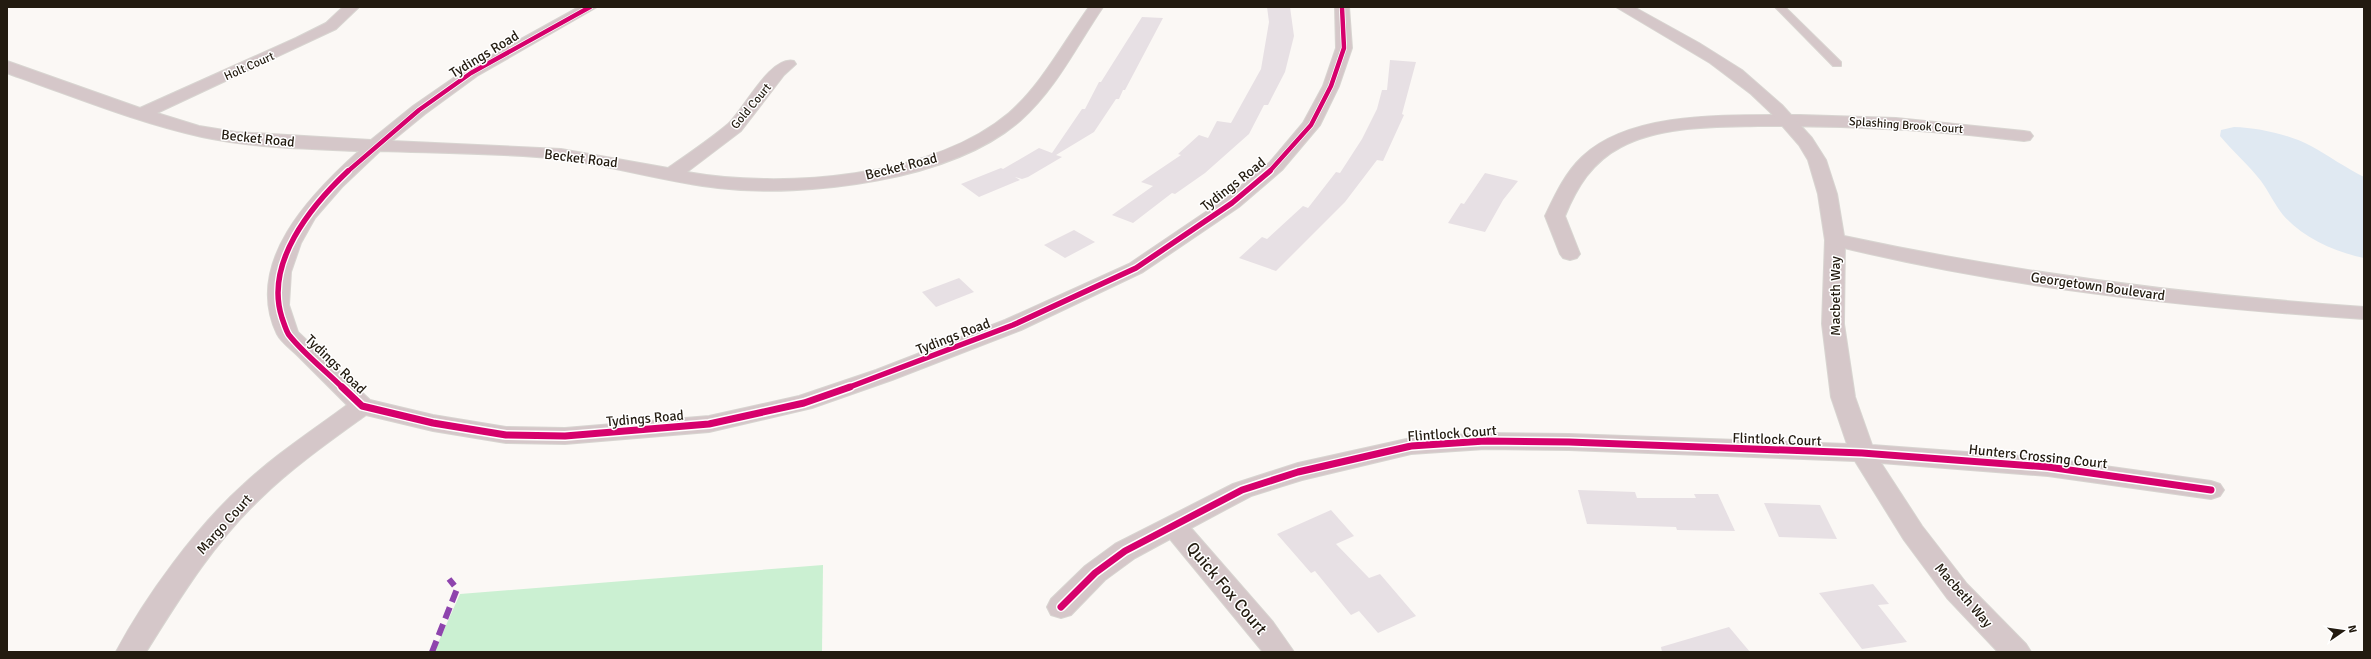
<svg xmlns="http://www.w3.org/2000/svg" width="2371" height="659" font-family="Signika,sans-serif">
	<rect width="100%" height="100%" fill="#fbf8f5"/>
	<path fill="#cbf0d2" d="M 823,565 L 822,652 L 434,652 L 460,594 Z"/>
	<path fill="#e0e9f2" d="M 2234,127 C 2259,128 2288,134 2311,146 C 2329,156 2346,168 2364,177 L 2364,258 C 2335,252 2303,238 2283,215 C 2275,205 2269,192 2261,181 C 2249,165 2233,152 2220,136 L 2221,130 Z"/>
	<g fill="#e7e0e4">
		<path d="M 1267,7 L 1290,7 L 1294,36 L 1285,72 L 1268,105 L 1264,105 L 1249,134 L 1205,173 L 1175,194 L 1172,193 L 1133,223 L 1112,215 L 1153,186 L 1141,182 L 1181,155 L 1178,154 L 1199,135 L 1208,138 L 1217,121 L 1231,123 L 1261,69 L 1269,22 Z"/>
		<path d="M 1142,17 L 1163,18 L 1125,90 L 1123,90 L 1119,99 L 1116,99 L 1094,132 L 1056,155 L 1062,157 L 1028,177 L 1022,179 L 1015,177 L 1020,180 L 979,197 L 961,184 L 1001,168 L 1003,169 L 1039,148 L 1052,153 L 1082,109 L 1085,109 L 1099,82 L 1101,82 Z"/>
		<path d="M 1390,60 L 1416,62 L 1402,114 L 1404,115 L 1383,161 L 1377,160 L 1345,202 L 1276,271 L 1239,258 L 1262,237 L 1267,239 L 1303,206 L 1308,208 L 1336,172 L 1340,173 L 1362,139 L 1377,109 L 1382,90 L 1387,90 Z"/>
		<path d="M 1485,173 L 1518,181 L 1503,200 L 1485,232 L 1448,223 L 1461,203 L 1464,204 Z"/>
		<path d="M 1074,230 L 1095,242 L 1065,258 L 1044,245 Z"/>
		<path d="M 959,278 L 974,292 L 936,307 L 922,292 Z"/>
		<path d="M 1578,490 L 1635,492 L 1637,498 L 1696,498 L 1694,494 L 1718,494 L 1735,531 L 1677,530 L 1676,527 L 1587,524 Z"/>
		<path d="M 1764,503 L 1820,505 L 1837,539 L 1779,537 Z"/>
		<path d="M 1331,510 L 1354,536 L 1336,544 L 1369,578 L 1380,574 L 1416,616 L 1378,633 L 1359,611 L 1351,615 L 1315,571 L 1311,573 L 1277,534 Z"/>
		<path d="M 1873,584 L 1889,604 L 1878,605 L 1907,642 L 1862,649 L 1819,593 Z"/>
		<path d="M 1729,627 L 1750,652 L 1662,652 L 1661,647 Z"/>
	</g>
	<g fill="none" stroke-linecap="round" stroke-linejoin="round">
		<g stroke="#d8d5d1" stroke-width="2">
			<path id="service" d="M 1775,7 L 1785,7 L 1841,62 L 1841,66 L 1833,66 Z"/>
		</g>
		<g stroke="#d8d5d1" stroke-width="2">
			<g id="minor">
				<path d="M 343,7 L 359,7 L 336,29 L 157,113 L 199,126 L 236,132 L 371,140 L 413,106 L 465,70 L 579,7 L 597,7 L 477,76 L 425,114 L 392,141 L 561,149 L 668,168 C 688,154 709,140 728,124 C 744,110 770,55 794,61 L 796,64 L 784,75 L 741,131 L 687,172 C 782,189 932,178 1009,113 C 1042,84 1063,43 1089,7 L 1103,7 C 1077,45 1056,89 1021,120 C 952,181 807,198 718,188 C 665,182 613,166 560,159 C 501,153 440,153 380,151 L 342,187 L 315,218 L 301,243 L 291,272 L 289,305 L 298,332 L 370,400 L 433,415 L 506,427 L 565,428 L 709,416 L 799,396 L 876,370 L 1005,320 L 1129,264 L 1225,199 L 1270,162 L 1303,123 L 1323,86 L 1336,48 L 1335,7 L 1349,7 L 1352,48 L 1339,86 L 1320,125 L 1282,170 L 1239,207 L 1143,272 L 1021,330 L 892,380 L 812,408 L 709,432 L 565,444 L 506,443 L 433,431 L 366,415 C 330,441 293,467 261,498 C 214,542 180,598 146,652 L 116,652 C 145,597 197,526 243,485 C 275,455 312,431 347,405 C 331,389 314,372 298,356 C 291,349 281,342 277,334 C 243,263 311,194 359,151 C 307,149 254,148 202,137 C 138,123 75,97 12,75 L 7,73 L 7,61 L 140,108 L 296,38 L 326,23 Z"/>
				<path d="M 1800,115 L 1896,118 L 2024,131 L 2030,132 L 2033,136 L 2030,140 L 2024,141 C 1935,130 1847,125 1758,126 C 1713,127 1661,126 1621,147 C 1592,162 1577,187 1565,216 L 1580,254 L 1577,258 L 1570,260 L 1563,258 L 1560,254 L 1545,216 C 1555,195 1565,173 1582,157 C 1633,109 1735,116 1800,115 Z"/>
				<path d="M 1835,234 L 1842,236 L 1845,240 L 1844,324 L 1855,397 L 1872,445 L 2048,458 L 2211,481 L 2220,484 L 2224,490 L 2220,496 L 2211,499 L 2048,476 L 1881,463 L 1922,526 L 1967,584 L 2026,644 L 2031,652 L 1998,652 L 1947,598 L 1904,540 L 1855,461 L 1569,450 L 1485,449 L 1411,454 L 1302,480 L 1251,496 L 1191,528 L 1273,622 L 1294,652 L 1263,652 L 1170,539 L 1135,558 L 1105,580 L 1071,615 L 1061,618 L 1051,615 L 1047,607 L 1051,599 L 1085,566 L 1115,544 L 1233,484 L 1298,463 L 1411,438 L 1485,433 L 1569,434 L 1847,444 L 1831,397 L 1822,324 L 1825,240 L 1828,236 Z"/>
			</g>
		</g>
		<g stroke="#d8d5d1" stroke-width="2">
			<path id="tertiary" d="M 1616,7 L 1634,7 L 1699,43 L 1742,70 L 1782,105 L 1812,138 L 1826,160 L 1837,194 L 1844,236 C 2016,273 2189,295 2364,307 L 2364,319 C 2185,307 2003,288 1828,244 L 1825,240 L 1818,194 L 1808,160 L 1799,145 L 1770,112 L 1751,94 L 1710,63 Z"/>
		</g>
		<use href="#service" fill="#d5c7c9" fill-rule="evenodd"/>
		<use href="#minor" fill="#d5c7c9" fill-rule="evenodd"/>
		<use href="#tertiary" fill="#d5c7c9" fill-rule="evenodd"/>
		<path stroke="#8e44ad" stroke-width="6" stroke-dasharray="12 6" stroke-linecap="butt" d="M 432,652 L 457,589 L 449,579"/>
		<g stroke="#fff" stroke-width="6">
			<g id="cycleway-far2">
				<path d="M 347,172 L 419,110 L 471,73 L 590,7"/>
				<path d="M 1269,172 L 1311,125 L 1331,86 L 1344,48 L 1342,7"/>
			</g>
		</g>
		<g stroke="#fff" stroke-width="8">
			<g id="cycleway-far1">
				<path d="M 343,388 C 326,371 304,354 289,335 C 286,331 284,323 282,318 C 264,263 311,206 348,171"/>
				<path d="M 847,388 L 1013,325 L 1136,268 L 1232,203 L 1270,171"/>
			</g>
		</g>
		<g stroke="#fff" stroke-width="10">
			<g id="cycleway">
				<path d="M 342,387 L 362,406 L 433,423 L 506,435 L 565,436 L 709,424 L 804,403 L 850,387"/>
				<path d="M 1061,607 L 1095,573 L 1125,551 L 1242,490 L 1298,472 L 1411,446 L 1485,441 L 1569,442 L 1862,453 L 2048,467 L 2211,490"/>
			</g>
		</g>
		<use href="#cycleway-far2" stroke="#d6006c" stroke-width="4.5"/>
		<use href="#cycleway-far1" stroke="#d6006c" stroke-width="5.5"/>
		<use href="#cycleway" stroke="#d6006c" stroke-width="7"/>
	</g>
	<g text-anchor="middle" stroke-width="3" stroke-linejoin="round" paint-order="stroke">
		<g font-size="12" fill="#231b10" stroke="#fff">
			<text transform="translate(249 66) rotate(-24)" y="4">Holt Court</text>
			<text transform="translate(751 106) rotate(-50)" y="4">Gold Court</text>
			<text transform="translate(1906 125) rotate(4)" y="4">Splashing Brook Court</text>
		</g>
		<g font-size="14" fill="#231b10" stroke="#fff">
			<text transform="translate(484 54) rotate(-31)" y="5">Tydings Road</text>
			<text transform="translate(258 138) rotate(6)" y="5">Becket Road</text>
			<text transform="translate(581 158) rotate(7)" y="5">Becket Road</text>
			<text transform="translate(901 166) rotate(-14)" y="5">Becket Road</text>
			<text transform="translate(1233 184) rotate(-38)" y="5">Tydings Road</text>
			<text transform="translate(2098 286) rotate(8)" y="5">Georgetown Boulevard</text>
			<text transform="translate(1835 296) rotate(-90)" y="5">Macbeth Way</text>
			<text transform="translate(953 336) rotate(-21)" y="5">Tydings Road</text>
			<text transform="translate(336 364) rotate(44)" y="5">Tydings Road</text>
			<text transform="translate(645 418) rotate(-5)" y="5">Tydings Road</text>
			<text transform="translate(1452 433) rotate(-4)" y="5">Flintlock Court</text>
			<text transform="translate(1777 439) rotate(2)" y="5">Flintlock Court</text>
			<text transform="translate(2038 456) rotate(6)" y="5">Hunters Crossing Court</text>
			<text transform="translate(224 524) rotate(-48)" y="5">Margo Court</text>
			<text transform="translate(1964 595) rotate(49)" y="5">Macbeth Way</text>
		</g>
		<g font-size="17" fill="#231b10" stroke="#fff">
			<text transform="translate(1227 588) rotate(50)" y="6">Quick Fox Court</text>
		</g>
	</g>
	<rect width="2371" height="659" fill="none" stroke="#231b10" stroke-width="16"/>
	<g transform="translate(2343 631) rotate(77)" stroke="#ffffff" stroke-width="3" paint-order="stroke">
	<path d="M0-3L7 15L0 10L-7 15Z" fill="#231b10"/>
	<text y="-6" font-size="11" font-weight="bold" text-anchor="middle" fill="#231b10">N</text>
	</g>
</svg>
